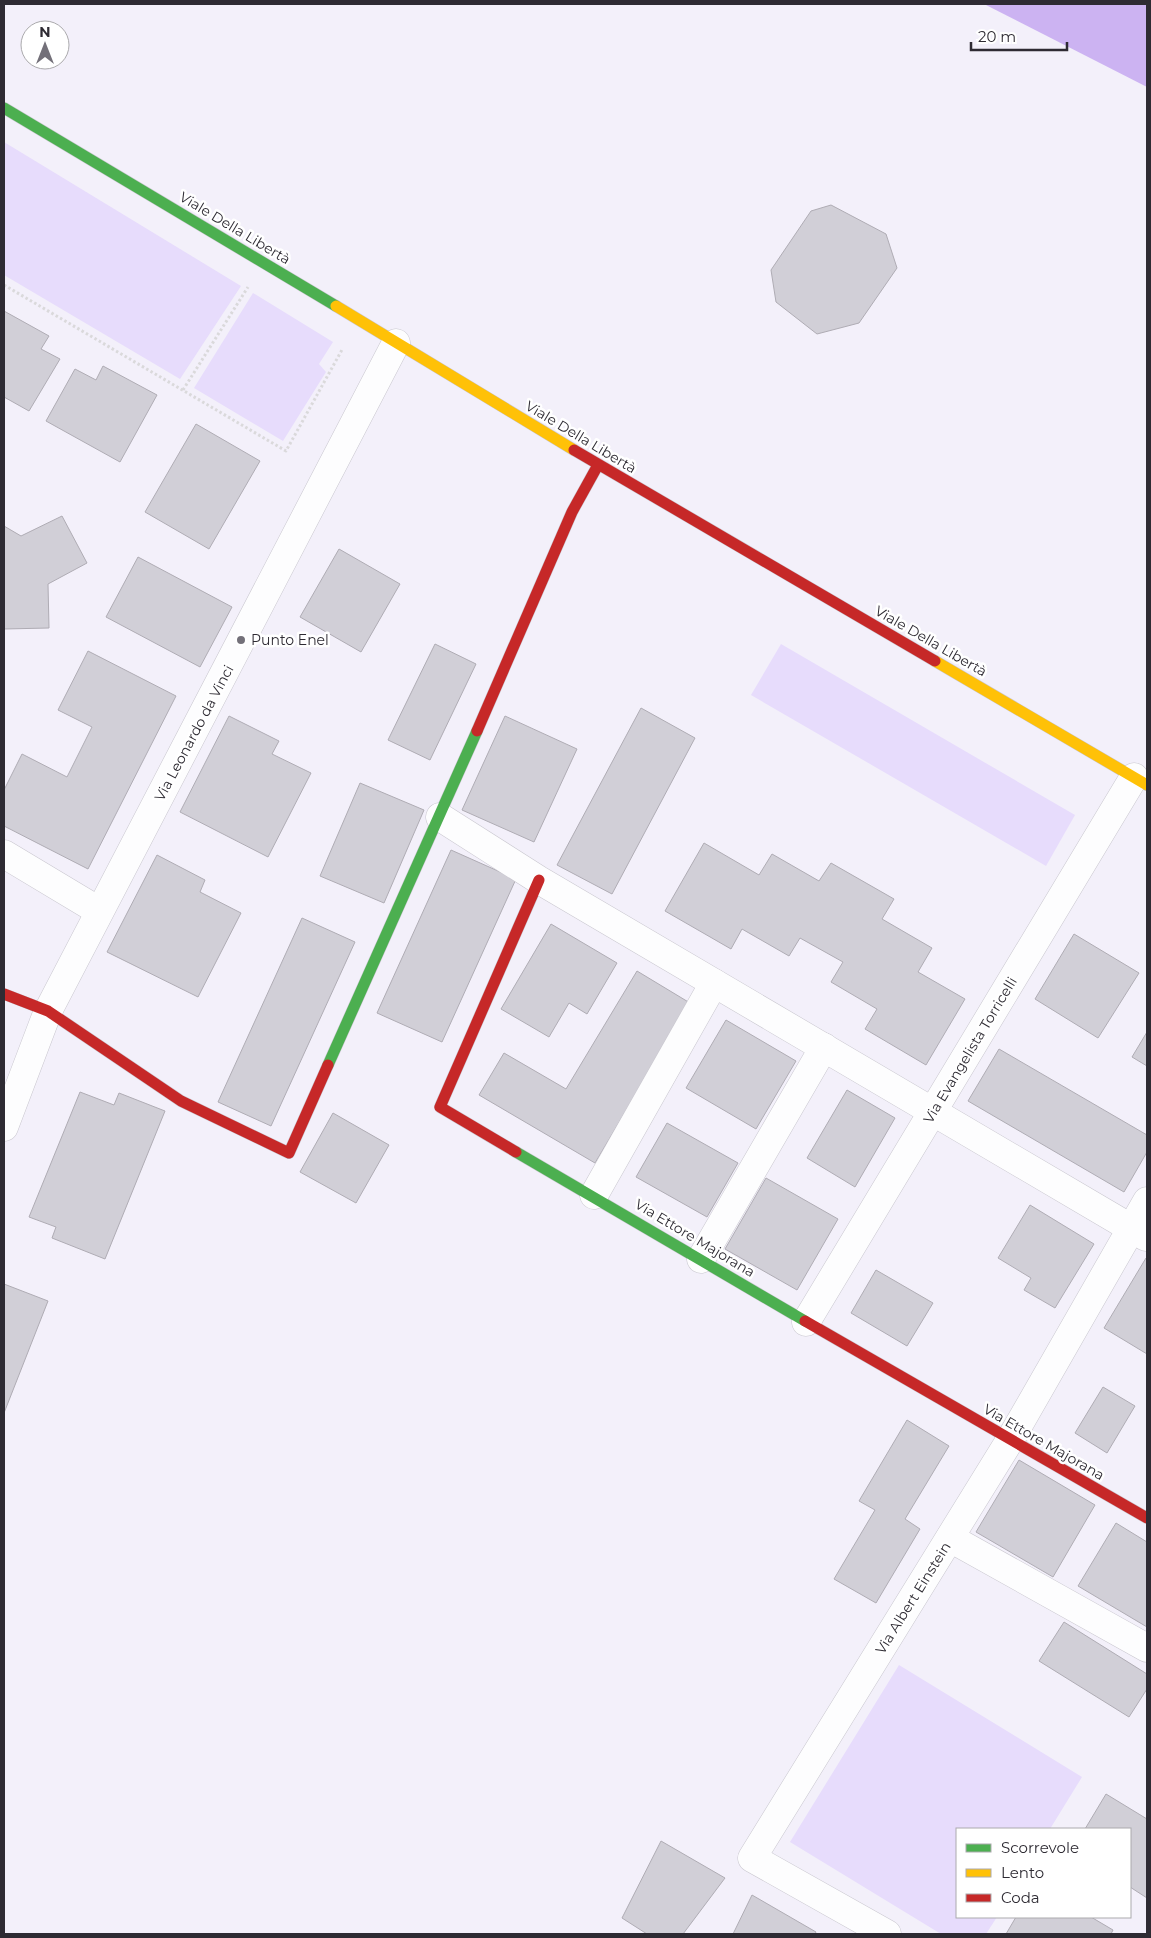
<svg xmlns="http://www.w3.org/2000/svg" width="1151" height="1938" font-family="Montserrat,sans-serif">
	<rect width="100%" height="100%" fill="#f3f0fa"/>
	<g fill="#e7dcfc">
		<path d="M 4,142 L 241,286 L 180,379 L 4,275 Z"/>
		<path d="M 253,293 L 333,342 L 319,364 L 326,372 L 283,441 L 194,388 Z"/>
		<path d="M 781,644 L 1075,815 L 1046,866 L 751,695 Z"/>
		<path d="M 899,1665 L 1082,1777 L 1050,1829 L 957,1829 L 957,1917 L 997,1917 L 986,1934 L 941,1934 L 790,1842 Z"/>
	</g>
	<path fill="#ccb3f2" d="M 984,4 L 1147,4 L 1147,87 Z"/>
	<g fill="#d1cfd7" stroke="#afacb4">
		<path d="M 831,205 L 886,234 L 897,268 L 859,323 L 817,334 L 776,302 L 771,270 L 811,211 Z"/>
		<path d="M 4,311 L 49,336 L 41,349 L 60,359 L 29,411 L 4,397 Z"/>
		<path d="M 103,366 L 157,395 L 120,462 L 46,421 L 75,369 L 96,380 Z"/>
		<path d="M 196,424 L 260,461 L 209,549 L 145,512 Z"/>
		<path d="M 62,516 L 87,563 L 48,584 L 49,628 L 4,629 L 4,526 L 21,536 Z"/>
		<path d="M 339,549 L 400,584 L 361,652 L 300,617 Z"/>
		<path d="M 138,557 L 232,607 L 200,667 L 106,617 Z"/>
		<path d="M 435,644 L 476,664 L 430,760 L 388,740 Z"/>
		<path d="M 88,651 L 176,696 L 88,869 L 4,826 L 4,790 L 22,754 L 67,777 L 92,727 L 58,710 Z"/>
		<path d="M 641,708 L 695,738 L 612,894 L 557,865 Z"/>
		<path d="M 229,716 L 279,741 L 272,754 L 311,773 L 268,857 L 180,812 Z"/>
		<path d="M 505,716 L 577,749 L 534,842 L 462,810 Z"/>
		<path d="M 360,783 L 424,810 L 384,903 L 320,876 Z"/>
		<path d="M 704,843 L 759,875 L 772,854 L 819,881 L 831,863 L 894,899 L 882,919 L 932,948 L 918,972 L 965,999 L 926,1065 L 865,1029 L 877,1009 L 831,982 L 843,962 L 800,938 L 789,956 L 742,929 L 731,949 L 665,911 Z"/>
		<path d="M 451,850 L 516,879 L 442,1042 L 377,1013 Z"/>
		<path d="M 157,855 L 205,880 L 200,892 L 241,913 L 198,997 L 107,952 Z"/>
		<path d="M 302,918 L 355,942 L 271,1126 L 218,1102 Z"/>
		<path d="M 551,924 L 617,963 L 587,1014 L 569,1003 L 549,1037 L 501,1009 Z"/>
		<path d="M 1074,934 L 1139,973 L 1098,1038 L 1035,999 Z"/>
		<path d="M 637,971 L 690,1003 L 595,1163 L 479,1095 L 504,1053 L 566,1089 Z"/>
		<path d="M 726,1020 L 796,1061 L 756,1129 L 686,1088 Z"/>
		<path d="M 1147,1032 L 1147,1066 L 1132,1057 Z"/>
		<path d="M 999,1049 L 1147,1135 L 1147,1152 L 1124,1192 L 968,1101 Z"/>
		<path d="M 847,1090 L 895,1118 L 855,1187 L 807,1158 Z"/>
		<path d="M 80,1092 L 114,1105 L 119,1093 L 165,1111 L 105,1259 L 52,1238 L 56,1227 L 29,1217 Z"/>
		<path d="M 333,1113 L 389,1145 L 356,1203 L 300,1172 Z"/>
		<path d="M 667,1123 L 738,1163 L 707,1217 L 636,1177 Z"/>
		<path d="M 766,1178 L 838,1219 L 797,1290 L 725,1249 Z"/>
		<path d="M 1030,1205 L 1094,1244 L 1055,1308 L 1024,1290 L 1031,1278 L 998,1258 Z"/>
		<path d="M 1146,1258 L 1147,1259 L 1147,1354 L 1104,1328 Z"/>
		<path d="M 876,1270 L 933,1303 L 907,1346 L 851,1313 Z"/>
		<path d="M 4,1284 L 48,1301 L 4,1413 Z"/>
		<path d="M 1103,1387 L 1135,1406 L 1107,1453 L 1075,1433 Z"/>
		<path d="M 907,1420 L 949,1446 L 905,1519 L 920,1529 L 876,1603 L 834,1579 L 875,1510 L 859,1501 Z"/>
		<path d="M 1019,1460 L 1095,1505 L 1053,1577 L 976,1532 Z"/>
		<path d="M 1116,1523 L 1147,1542 L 1147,1627 L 1078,1586 Z"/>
		<path d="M 1064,1622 L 1147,1674 L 1147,1689 L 1129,1717 L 1039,1661 Z"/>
		<path d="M 1106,1794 L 1147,1819 L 1147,1898 L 1130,1887 L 1130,1829 L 1085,1829 Z"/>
		<path d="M 661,1841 L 725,1878 L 683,1934 L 647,1934 L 622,1918 Z"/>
		<path d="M 752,1895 L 816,1932 L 815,1934 L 733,1934 Z"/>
		<path d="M 1016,1917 L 1091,1917 L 1113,1930 L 1111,1934 L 1006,1934 Z"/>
	</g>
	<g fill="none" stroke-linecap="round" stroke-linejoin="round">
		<g stroke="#c9c7cf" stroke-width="29">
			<g id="street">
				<path d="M 440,817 L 539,880 L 1146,1237"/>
				<path d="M 4,854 L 99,911"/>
				<path d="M 4,1127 L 48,1011 L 396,343"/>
				<path d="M 594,1195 L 714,983"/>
				<path d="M 701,1259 L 824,1047"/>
				<path d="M 806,1322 L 1134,777"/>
				<path d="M 950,1538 L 1147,1648"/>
				<path d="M 887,1934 L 752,1858 L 1010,1440 L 1147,1201"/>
			</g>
		</g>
		<g stroke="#c9c7cf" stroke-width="12">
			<g id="fast">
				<path d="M 4,108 L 336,306"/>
				<path d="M 328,1065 L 477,731"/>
				<path d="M 516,1152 L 805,1321"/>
			</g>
		</g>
		<g stroke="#c9c7cf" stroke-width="12">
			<g id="slow">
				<path d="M 336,306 L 574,450"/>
				<path d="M 935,661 L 1147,785"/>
			</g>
		</g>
		<g stroke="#c9c7cf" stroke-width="12">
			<g id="jam">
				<path d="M 574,450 L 935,661"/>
				<path d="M 477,731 L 572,512 L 598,465"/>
				<path d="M 4,994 L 48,1011 L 181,1101 L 289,1153 L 328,1065"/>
				<path d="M 516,1152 L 440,1107 L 539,880"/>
				<path d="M 805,1321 L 1147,1518"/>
			</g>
		</g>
		<g stroke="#dad9db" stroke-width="3" stroke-dasharray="2.5 2.5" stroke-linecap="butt">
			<path d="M 4,285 L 286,451 L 343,348"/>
			<path d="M 183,390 L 248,287"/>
		</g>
		<use href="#street" stroke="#fdfdfe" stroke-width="28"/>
		<use href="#fast" stroke="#4caf50" stroke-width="11"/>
		<use href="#slow" stroke="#ffc107" stroke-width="11"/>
		<use href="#jam" stroke="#c62828" stroke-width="11"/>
	</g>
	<circle fill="#737079" stroke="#fff" stroke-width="2" cx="241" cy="640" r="5"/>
	<g text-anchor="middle" stroke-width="5" stroke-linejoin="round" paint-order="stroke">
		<g font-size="14" fill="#2e2b33" stroke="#fff">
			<text transform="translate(235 228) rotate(31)" y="5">Viale Della Libertà</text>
			<text transform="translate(581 437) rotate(31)" y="5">Viale Della Libertà</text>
			<text transform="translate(931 641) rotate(30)" y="5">Viale Della Libertà</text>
			<text transform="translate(194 733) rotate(-62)" y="5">Via Leonardo da Vinci</text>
			<text transform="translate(970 1050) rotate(-59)" y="5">Via Evangelista Torricelli</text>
			<text transform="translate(695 1238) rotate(31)" y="5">Via Ettore Majorana</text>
			<text transform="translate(1044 1442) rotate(30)" y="5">Via Ettore Majorana</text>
			<text transform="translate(913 1598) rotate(-58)" y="5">Via Albert Einstein</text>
		</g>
		<g font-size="14" fill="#2e2b33" stroke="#fff" text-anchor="start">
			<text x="251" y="645">Punto Enel</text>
		</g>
	</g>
	<rect width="1151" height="1938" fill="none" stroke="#2e2b33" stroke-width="10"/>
	<rect x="956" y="1828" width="175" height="90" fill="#ffffff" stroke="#abaaad"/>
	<rect x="966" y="1844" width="25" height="8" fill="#4caf50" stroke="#abaaad"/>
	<text x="1001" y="1853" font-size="15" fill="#2e2b33">Scorrevole</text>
	<rect x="966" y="1869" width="25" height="8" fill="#ffc107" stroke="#abaaad"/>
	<text x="1001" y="1878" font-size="15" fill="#2e2b33">Lento</text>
	<rect x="966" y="1894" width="25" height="8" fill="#c62828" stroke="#abaaad"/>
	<text x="1001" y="1903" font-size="15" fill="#2e2b33">Coda</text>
	<g transform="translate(45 45)"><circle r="24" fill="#ffffff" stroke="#abaaad"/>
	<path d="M0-4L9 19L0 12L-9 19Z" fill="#737079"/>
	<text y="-8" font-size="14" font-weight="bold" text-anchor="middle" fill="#2e2b33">N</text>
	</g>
	<path d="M971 42v8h96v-8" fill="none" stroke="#2e2b33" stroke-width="2.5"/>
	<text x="978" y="42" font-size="15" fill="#2e2b33" stroke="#ffffff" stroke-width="4" paint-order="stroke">20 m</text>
</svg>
